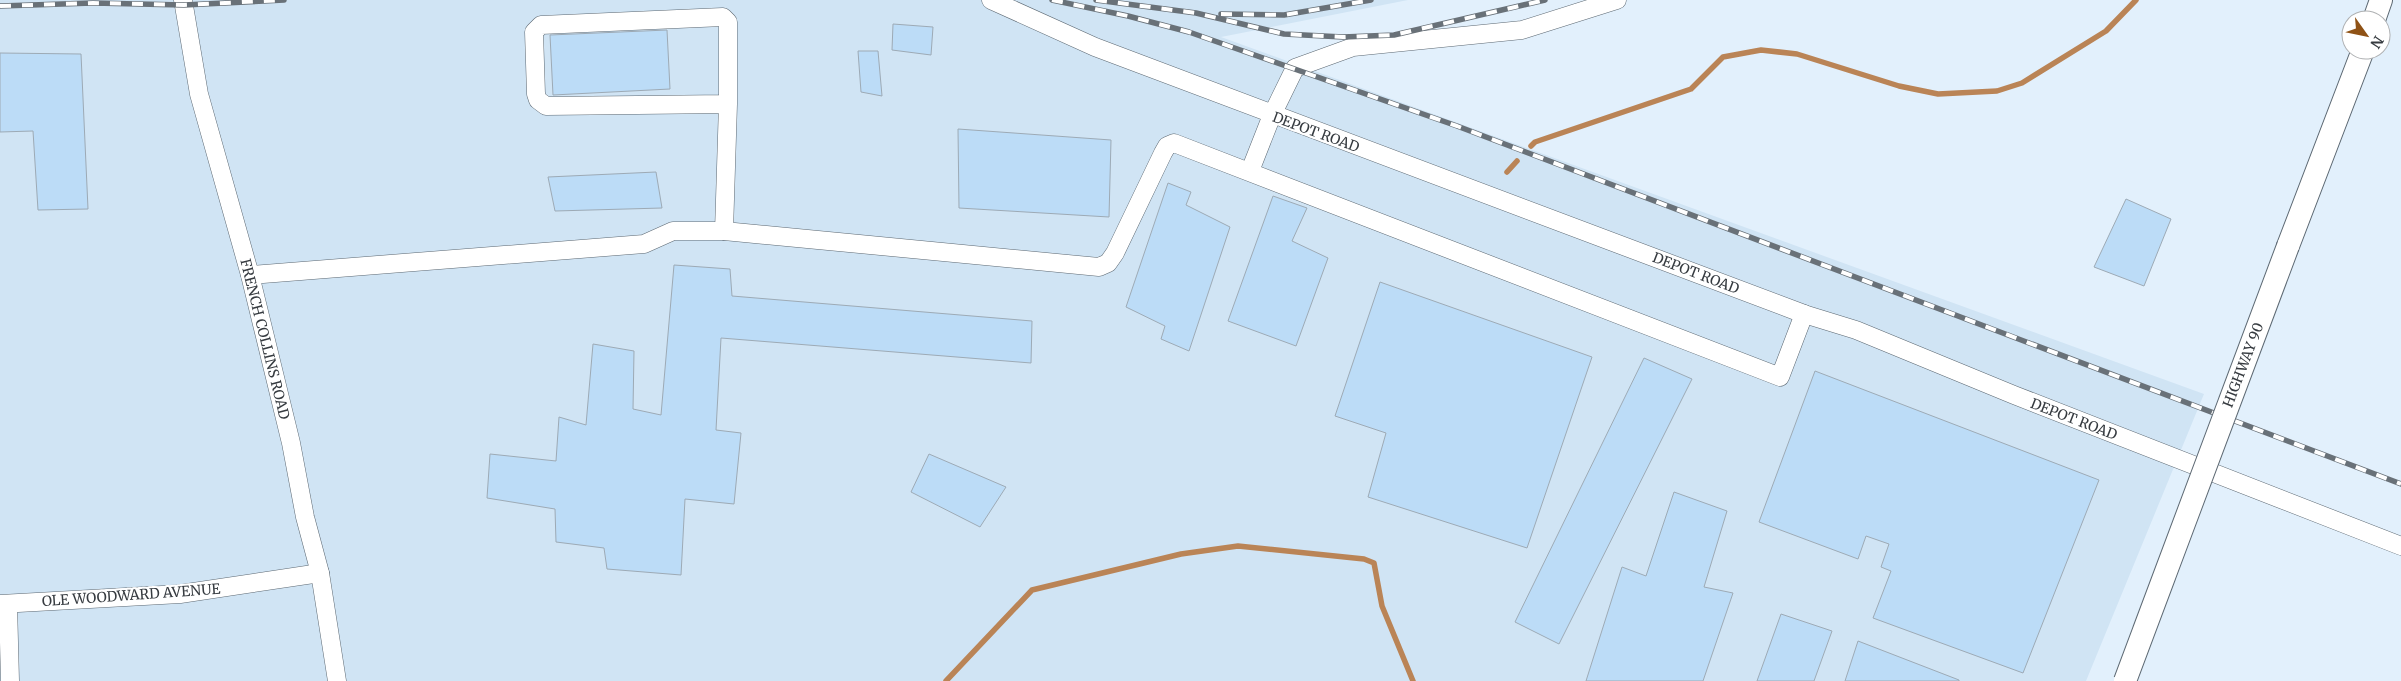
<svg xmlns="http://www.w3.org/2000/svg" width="2401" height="681" font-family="Merriweather,serif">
	<rect width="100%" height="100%" fill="#e2f0fc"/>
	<path fill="#d0e4f4" d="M 0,0 L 1408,0 L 1221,37 L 2204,394 L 2086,681 L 0,681 Z"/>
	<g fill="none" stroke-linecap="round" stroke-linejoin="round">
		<g stroke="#ba8456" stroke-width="5.5">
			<path d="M 1531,146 L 1535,142 L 1691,89 L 1723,57 L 1761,50 L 1797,54 L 1899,86 L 1938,94 L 1997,91 L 2022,83 L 2106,31 L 2136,0"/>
			<path d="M 1507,172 L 1517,161"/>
			<path d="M 946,681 L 1032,590 L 1181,554 L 1238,546 L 1364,559 L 1374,563 L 1382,606 L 1413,681"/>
		</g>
	</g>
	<g fill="#bcdcf7" stroke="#9daab5">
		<path d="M 893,24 L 933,27 L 931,55 L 892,50 Z"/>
		<path d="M 667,30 L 670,89 L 553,95 L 550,35 Z"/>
		<path d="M 858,51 L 878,51 L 882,96 L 861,92 Z"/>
		<path d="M 0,53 L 81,54 L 88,209 L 38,210 L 33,131 L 0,132 Z"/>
		<path d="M 958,129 L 1111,140 L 1109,217 L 959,208 Z"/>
		<path d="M 656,172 L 662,208 L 555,211 L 548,177 Z"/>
		<path d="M 1168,183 L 1191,192 L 1186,205 L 1230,227 L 1189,351 L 1161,339 L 1165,326 L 1126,307 Z"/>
		<path d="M 1273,196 L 1307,208 L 1292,241 L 1328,258 L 1296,346 L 1228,321 Z"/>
		<path d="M 2126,199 L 2171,219 L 2144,286 L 2094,267 Z"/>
		<path d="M 674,265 L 730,269 L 732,296 L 1032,321 L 1031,363 L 721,338 L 716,430 L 741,433 L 734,504 L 685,499 L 681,575 L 607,569 L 604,548 L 556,542 L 555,509 L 487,498 L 490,454 L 556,461 L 559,417 L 586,425 L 593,344 L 634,351 L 633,409 L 661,415 Z"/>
		<path d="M 1380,282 L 1592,357 L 1527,548 L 1368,497 L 1386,433 L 1335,416 Z"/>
		<path d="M 1644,358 L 1692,379 L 1559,644 L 1515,622 Z"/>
		<path d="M 1815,371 L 2099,480 L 2023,673 L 1873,618 L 1891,571 L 1881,567 L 1889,544 L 1866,536 L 1858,559 L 1759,522 Z"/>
		<path d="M 929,454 L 1006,487 L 980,527 L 911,492 Z"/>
		<path d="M 1674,492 L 1727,511 L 1704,587 L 1733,593 L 1703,681 L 1586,681 L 1622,567 L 1646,576 Z"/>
		<path d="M 1781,614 L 1832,631 L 1814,681 L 1757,681 Z"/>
		<path d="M 1858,641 L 1959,680 L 1959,681 L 1845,681 Z"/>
	</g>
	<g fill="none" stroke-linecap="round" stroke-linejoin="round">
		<g stroke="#5c6872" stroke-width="19">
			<g id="minor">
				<path d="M 183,0 L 199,94 L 250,275 L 291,443 L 305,517 L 320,573 L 337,681"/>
				<path d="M 991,0 L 1095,47 L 1804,314 L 1856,330 L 2014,395 L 2401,546"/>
				<path d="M 1250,171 L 1272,115 L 1295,68 L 1353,47 L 1522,30 L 1617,0"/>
				<path d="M 724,231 L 1099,267 L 1108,263 L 1115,253 L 1163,153 L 1167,146 L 1174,143 L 1780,377 L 1804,314"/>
				<path d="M 250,275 L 644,244 L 673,231 L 724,231 L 728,104 L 546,106 L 538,100 L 536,94 L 534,32 L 541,25 L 723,17 L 728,22 L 728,104"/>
				<path d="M 0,604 L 180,594 L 320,573"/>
				<path d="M 8,604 L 10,681"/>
			</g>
		</g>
		<g stroke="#5c6872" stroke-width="24">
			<g id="major">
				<path d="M 2374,20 L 2381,0"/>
				<path d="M 2288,246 L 2363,50"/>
			</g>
		</g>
		<use href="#minor" stroke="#fff" stroke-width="18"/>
		<use href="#major" stroke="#fff" stroke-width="22"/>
		<g stroke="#697178" stroke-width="5.5">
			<g id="rail">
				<path d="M 1052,0 L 1128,16 L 1189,32 L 1457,126 L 2401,484"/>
				<path d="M 1096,0 L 1196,13 L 1284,34 L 1343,37 L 1394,35 L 1545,0"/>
				<path d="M 0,6 L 93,3 L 184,5 L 284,0"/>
				<path d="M 1221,14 L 1284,15 L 1371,0"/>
			</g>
		</g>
		<use href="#rail" stroke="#fff" stroke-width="4" stroke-dasharray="11" stroke-linecap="butt"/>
		<g stroke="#5c6872" stroke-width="24" stroke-linecap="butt">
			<path id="major-bridge" d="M 2125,681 L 2288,246"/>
		</g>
		<use href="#major-bridge" stroke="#fff" stroke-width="22"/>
	</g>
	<g text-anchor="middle" stroke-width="4" stroke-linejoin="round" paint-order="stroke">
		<g font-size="14" fill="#363b40" stroke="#fff">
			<text transform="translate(1316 132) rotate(20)" y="5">DEPOT ROAD</text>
			<text transform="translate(1696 273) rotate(21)" y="5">DEPOT ROAD</text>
			<text transform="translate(265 339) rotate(76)" y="5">FRENCH COLLINS ROAD</text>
			<text transform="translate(2243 365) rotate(-69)" y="5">HIGHWAY 90</text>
			<text transform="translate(2074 419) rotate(21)" y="5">DEPOT ROAD</text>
			<text transform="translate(131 595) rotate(-4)" y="5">OLE WOODWARD AVENUE</text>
		</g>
	</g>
	<g transform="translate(2366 35) rotate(123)"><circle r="24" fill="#ffffff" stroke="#afb1b3"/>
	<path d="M0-4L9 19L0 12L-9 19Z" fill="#8f5215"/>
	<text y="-8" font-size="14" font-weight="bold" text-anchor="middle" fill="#363b40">N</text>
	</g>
</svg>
